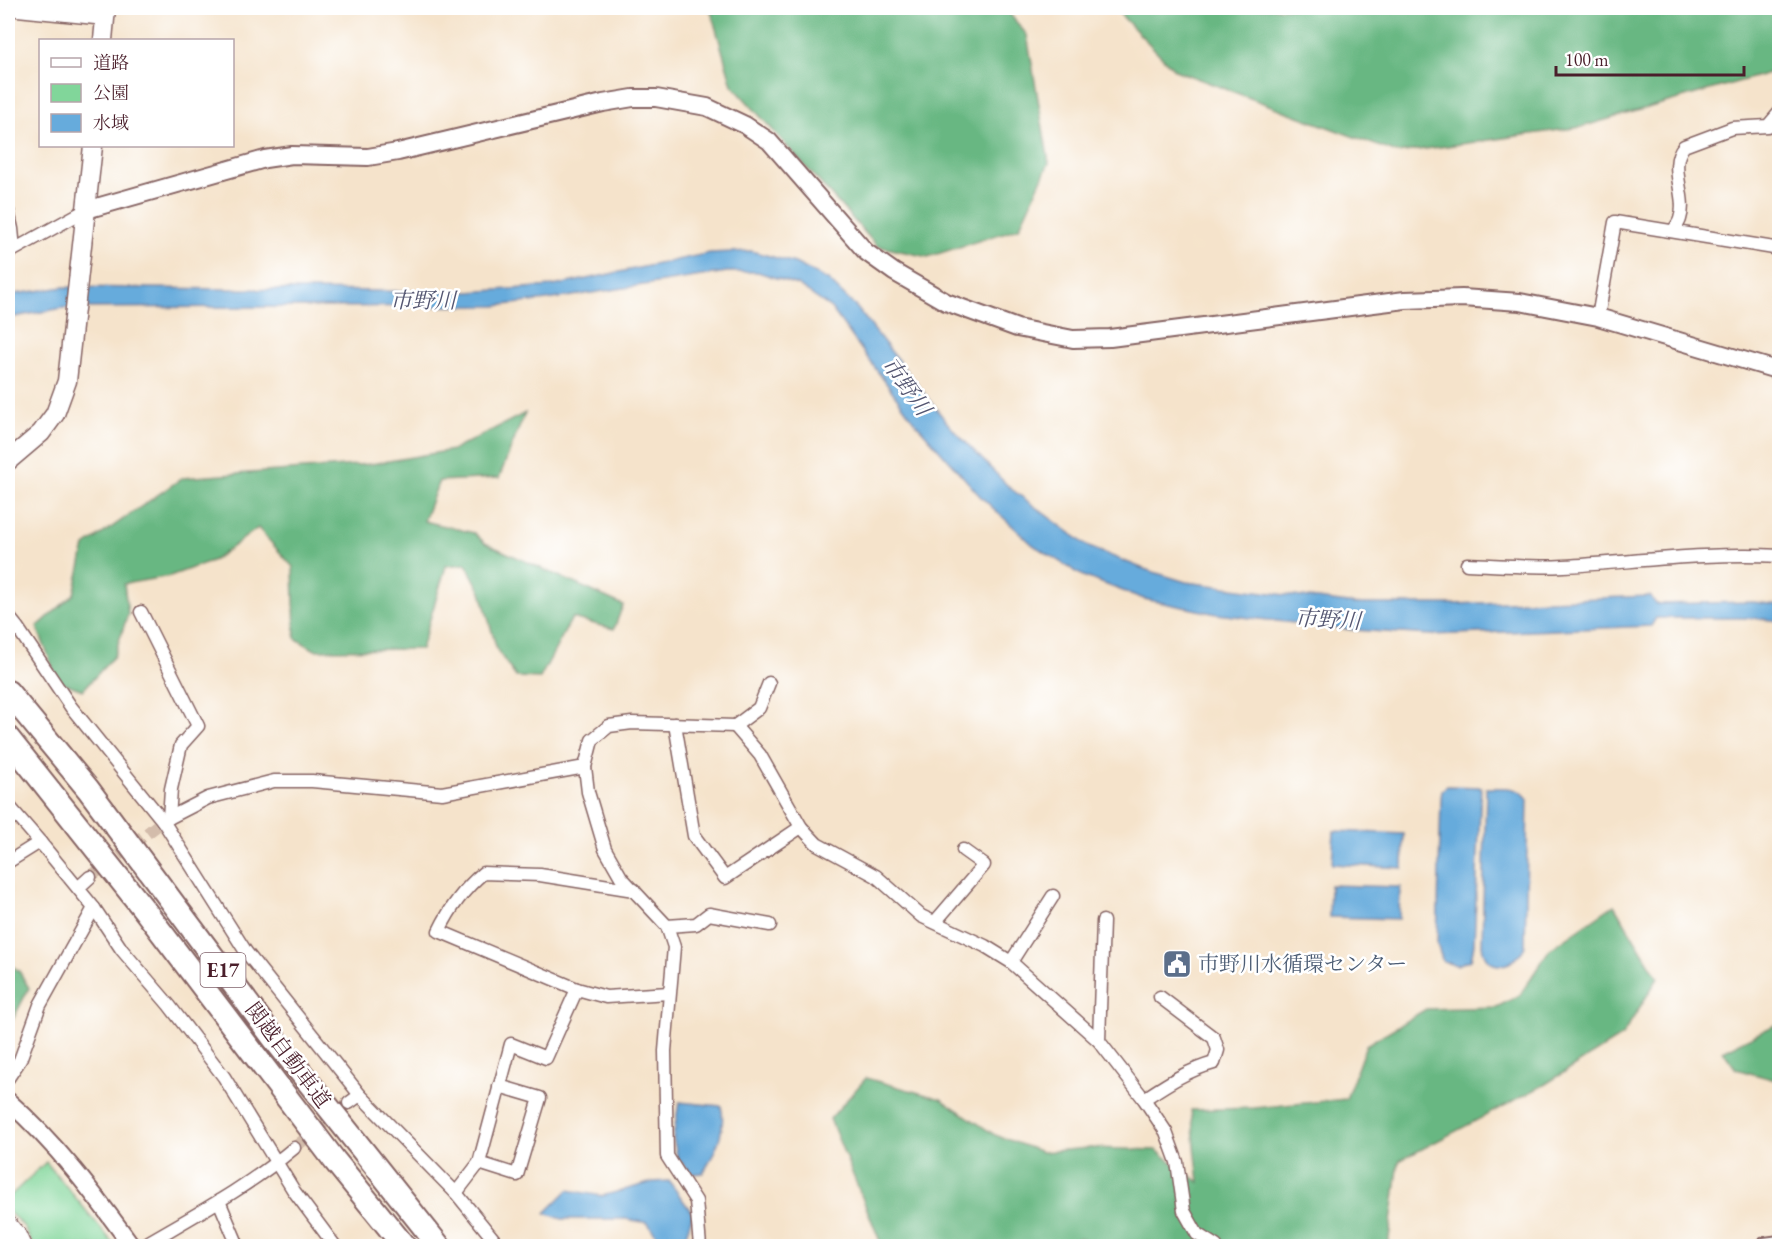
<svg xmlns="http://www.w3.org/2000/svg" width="1787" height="1254" font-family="'EB Garamond','Noto Serif JP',serif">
	<rect width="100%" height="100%" fill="#fff"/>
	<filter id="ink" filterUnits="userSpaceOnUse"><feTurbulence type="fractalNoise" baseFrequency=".0167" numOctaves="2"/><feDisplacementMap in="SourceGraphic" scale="12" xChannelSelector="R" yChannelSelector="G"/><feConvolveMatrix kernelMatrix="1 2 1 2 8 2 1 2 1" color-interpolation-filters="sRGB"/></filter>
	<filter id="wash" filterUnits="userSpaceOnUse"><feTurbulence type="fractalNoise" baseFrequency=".008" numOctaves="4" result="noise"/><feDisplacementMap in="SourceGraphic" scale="24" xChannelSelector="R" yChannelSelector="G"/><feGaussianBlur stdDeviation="1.35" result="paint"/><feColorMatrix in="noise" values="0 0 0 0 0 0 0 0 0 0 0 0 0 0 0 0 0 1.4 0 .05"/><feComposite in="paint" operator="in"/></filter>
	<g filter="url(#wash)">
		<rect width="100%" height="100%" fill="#f5e3cb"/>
		<path fill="#81d69a" stroke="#667a62" stroke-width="1.5" d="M 46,1162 L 113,1243 L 111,1246 L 33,1246 L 24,1227 L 8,1211 L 8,1198 Z"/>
		<g fill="#68b782" stroke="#596b56" stroke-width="1.5">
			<path d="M 710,8 L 1005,8 L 1027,35 L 1049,163 L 1019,228 L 928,257 L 877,246 L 732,85 Z"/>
			<path d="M 1114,8 L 1779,8 L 1779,65 L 1772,72 L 1581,127 L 1397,153 L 1175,70 Z"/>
			<path d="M 525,413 L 499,478 L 439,481 L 424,521 L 474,533 L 485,543 L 623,605 L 614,629 L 572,618 L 540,678 L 516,677 L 497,650 L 481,592 L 466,564 L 446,566 L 421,649 L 315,650 L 295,638 L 293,567 L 258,528 L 214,560 L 170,576 L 124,584 L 128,614 L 114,656 L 83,690 L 58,681 L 37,627 L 74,594 L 85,546 L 182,478 L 371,464 L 453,450 Z"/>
			<path d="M 1614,905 L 1658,978 L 1622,1036 L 1544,1085 L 1399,1161 L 1388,1246 L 1102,1246 L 1080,1238 L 1057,1246 L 882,1246 L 830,1119 L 866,1078 L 941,1099 L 995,1135 L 1042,1152 L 1089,1148 L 1156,1150 L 1199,1182 L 1191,1110 L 1254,1108 L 1346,1099 L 1366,1045 L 1426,1009 L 1497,1007 L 1520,995 L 1549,950 Z"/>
			<path d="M 8,963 L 19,971 L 29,988 L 11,1023 L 8,1025 Z"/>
			<path d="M 1779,1023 L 1779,1081 L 1736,1069 L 1723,1051 Z"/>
		</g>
		<g fill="#66abdc" stroke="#586584" stroke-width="1.5">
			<path d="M 751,251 L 795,263 L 828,280 L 857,308 L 949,425 L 1010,488 L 1089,547 L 1144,569 L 1186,582 L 1356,604 L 1455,604 L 1650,596 L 1656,604 L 1753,602 L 1779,605 L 1779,621 L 1753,618 L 1656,618 L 1651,626 L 1431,635 L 1354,630 L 1217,614 L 1144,599 L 1083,576 L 1033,545 L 980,496 L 914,421 L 831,308 L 797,285 L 758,272 L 727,272 L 547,300 L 495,306 L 63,308 L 8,318 L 8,295 L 64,287 L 468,292 L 553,286 L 710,253 Z"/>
			<path d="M 1447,786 L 1481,787 L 1474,944 L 1471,960 L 1457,965 L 1443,962 L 1437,944 L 1441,798 L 1442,790 Z"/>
			<path d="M 1486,788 C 1502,788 1518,785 1528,799 L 1525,946 C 1515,969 1485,974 1482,945 Z"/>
			<path d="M 1334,831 L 1404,834 L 1403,868 L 1332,864 Z"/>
			<path d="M 1330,885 L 1400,887 L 1399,919 L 1329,917 Z"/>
			<path d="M 679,1102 L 721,1106 C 727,1129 715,1154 703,1173 L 693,1174 L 678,1159 L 673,1138 Z"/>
			<path d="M 669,1181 L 693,1214 L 682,1246 C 664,1247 657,1238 648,1223 L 626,1219 L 562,1219 L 545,1213 L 568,1190 L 602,1196 L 653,1182 Z"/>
		</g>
	</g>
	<g filter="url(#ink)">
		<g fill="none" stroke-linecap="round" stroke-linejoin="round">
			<g stroke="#d3bcab" stroke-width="12" stroke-dasharray="12 6" stroke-linecap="butt">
				<path d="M 90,877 L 163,821"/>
				<path d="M 294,1148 L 349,1103"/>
			</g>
			<g stroke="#866463" stroke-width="15">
				<g id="minor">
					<path d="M 8,9 L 105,19"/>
					<path d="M 8,211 L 12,229 L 14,249"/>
					<path d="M 1673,231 C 1675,228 1679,223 1680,219 C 1688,196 1667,166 1684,146 L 1732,128 L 1768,126 L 1780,112"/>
					<path d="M 8,253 L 86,210"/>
					<path d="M 1598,317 L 1615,222 L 1780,249"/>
					<path d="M 1467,564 C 1499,565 1532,568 1564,566 C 1635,562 1708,552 1780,556"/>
					<path d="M 141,612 L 198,726 L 181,745 L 171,789 L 169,818"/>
					<path d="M 8,616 L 17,627 L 71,707 L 163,821 L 246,952 L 360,1095 L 456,1193 L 499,1246"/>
					<path d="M 675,724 L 694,836 L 725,878 L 801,827"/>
					<path d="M 735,726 L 760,755 L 801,827 L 817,844 L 876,876 L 921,916 L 985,946 L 1011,962 L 1099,1041 L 1144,1099 L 1166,1132 L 1177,1162 L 1184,1211 L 1197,1234 L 1216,1246"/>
					<path d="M 8,805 L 40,842 L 94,908 L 122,950 L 169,1005 L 224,1077 L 294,1191 L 335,1246"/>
					<path d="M 163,821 L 208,798 L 274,781 L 312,781 L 442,793 L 585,767"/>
					<path d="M 8,862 L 40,842"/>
					<path d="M 78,888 L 90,877"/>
					<path d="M 634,890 L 540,875 L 483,873 C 464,889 450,908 439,931 L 577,989 L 606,997 L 669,993"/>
					<path d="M 935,922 L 984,865 L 963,850"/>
					<path d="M 667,926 L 696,924 L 709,914 L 770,925"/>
					<path d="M 1011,962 L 1053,896"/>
					<path d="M 1099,1041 L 1103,921"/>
					<path d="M 8,1078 L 20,1060 L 40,1005 L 94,908"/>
					<path d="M 1144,1099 C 1167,1084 1188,1070 1214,1063 L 1218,1050 L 1214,1038 L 1160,997"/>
					<path d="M 349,1103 L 360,1095"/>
					<path d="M 479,1163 L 517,1175 L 540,1098 L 499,1086"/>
					<path d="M 456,1193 L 479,1163 L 511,1044 L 546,1058 L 577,989"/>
					<path d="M 219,1201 L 238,1246"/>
					<path d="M 8,1221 L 19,1233 L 25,1246"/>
					<path d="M 8,1238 L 19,1233"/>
					<path d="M 142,1246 C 193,1216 248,1187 294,1148"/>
					<path d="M 700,1246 L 696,1201 L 667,1156 L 665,1051 L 674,947 L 667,926 L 621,877 L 605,849 L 588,792 L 585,767 L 592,740 L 609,726 L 632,723 L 735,726 L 759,708 L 769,683"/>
				</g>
			</g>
			<g stroke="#866463" stroke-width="20">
				<g id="tertiary">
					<path d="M 86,210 L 265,159 L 292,155 L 368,157 L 398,152 L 603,103 L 633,98 L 656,98 L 707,107 L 745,125 L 769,141 L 866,252 L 894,272 L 946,302 L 1017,328 L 1073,339 L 1110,338 L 1405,300 L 1462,298 L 1520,302 L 1598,317 L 1780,371"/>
					<path d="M 8,1101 C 56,1143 95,1195 132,1246"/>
					<path d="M 1765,1246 L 1780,1244"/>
				</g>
			</g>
			<g stroke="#866463" stroke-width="21">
				<g id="secondary">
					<path d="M 103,40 L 106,8"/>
					<path d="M 8,461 L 41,433 L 55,414 L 67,381 L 93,146"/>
				</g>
			</g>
			<g stroke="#866463" stroke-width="26">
				<g id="motorway">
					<path d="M 8,692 L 88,789 L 278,1044 L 439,1246"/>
					<path d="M 8,738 L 146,912 L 335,1161 L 404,1246"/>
				</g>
			</g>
			<use href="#minor" stroke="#fff" stroke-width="12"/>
			<use href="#tertiary" stroke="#fff" stroke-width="16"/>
			<use href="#secondary" stroke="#fff" stroke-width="18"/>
			<use href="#motorway" stroke="#fff" stroke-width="22"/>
		</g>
	</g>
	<defs>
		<g id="civic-square" transform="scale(1.5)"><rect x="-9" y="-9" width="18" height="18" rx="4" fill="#5c6f8a" stroke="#fff"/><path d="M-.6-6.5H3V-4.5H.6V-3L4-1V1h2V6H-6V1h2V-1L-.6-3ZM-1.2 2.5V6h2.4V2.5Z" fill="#fff"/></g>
	</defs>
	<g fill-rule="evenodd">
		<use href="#civic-square" x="1177" y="964"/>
	</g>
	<g text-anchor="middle" stroke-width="5" stroke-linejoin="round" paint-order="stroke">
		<rect fill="#fff" stroke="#80626b" stroke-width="1.5" x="200.5" y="953" width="45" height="34" rx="4.5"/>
		<g font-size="20" font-weight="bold" fill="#4a1f2b">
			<text x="223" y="977">E17</text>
		</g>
		<g font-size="21" fill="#4e5e75" stroke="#fff" text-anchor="start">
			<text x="1198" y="971">市野川水循環センター</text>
		</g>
		<g font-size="21" fill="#4a1f2b" stroke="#fff">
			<text transform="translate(288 1055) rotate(53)" y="7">関越自動車道</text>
		</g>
		<g font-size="22" font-style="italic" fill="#555772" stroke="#fff">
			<text x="423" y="308">市野川</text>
			<text transform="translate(907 386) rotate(54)" y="8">市野川</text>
			<text transform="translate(1328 619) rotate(3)" y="8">市野川</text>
		</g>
	</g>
	<rect width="1787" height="1254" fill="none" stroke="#fff" stroke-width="30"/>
	<rect x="39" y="39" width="195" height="108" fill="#ffffff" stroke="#b7a5aa" stroke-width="1.5"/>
	<rect x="51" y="58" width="30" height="9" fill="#ffffff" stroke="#b7a5aa" stroke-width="1.5"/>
	<text x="93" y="69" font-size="18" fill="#4a1f2b">道路</text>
	<rect x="51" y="84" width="30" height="18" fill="#81d69a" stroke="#b7a5aa" stroke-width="1.5"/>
	<text x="93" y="99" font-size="18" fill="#4a1f2b">公園</text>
	<rect x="51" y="114" width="30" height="18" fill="#66abdc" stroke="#b7a5aa" stroke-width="1.5"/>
	<text x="93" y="129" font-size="18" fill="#4a1f2b">水域</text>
	<path d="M1556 66v9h188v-9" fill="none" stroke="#4a1f2b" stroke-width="3"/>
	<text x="1565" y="66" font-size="18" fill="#4a1f2b" stroke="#ffffff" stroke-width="4.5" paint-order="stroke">100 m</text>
</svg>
